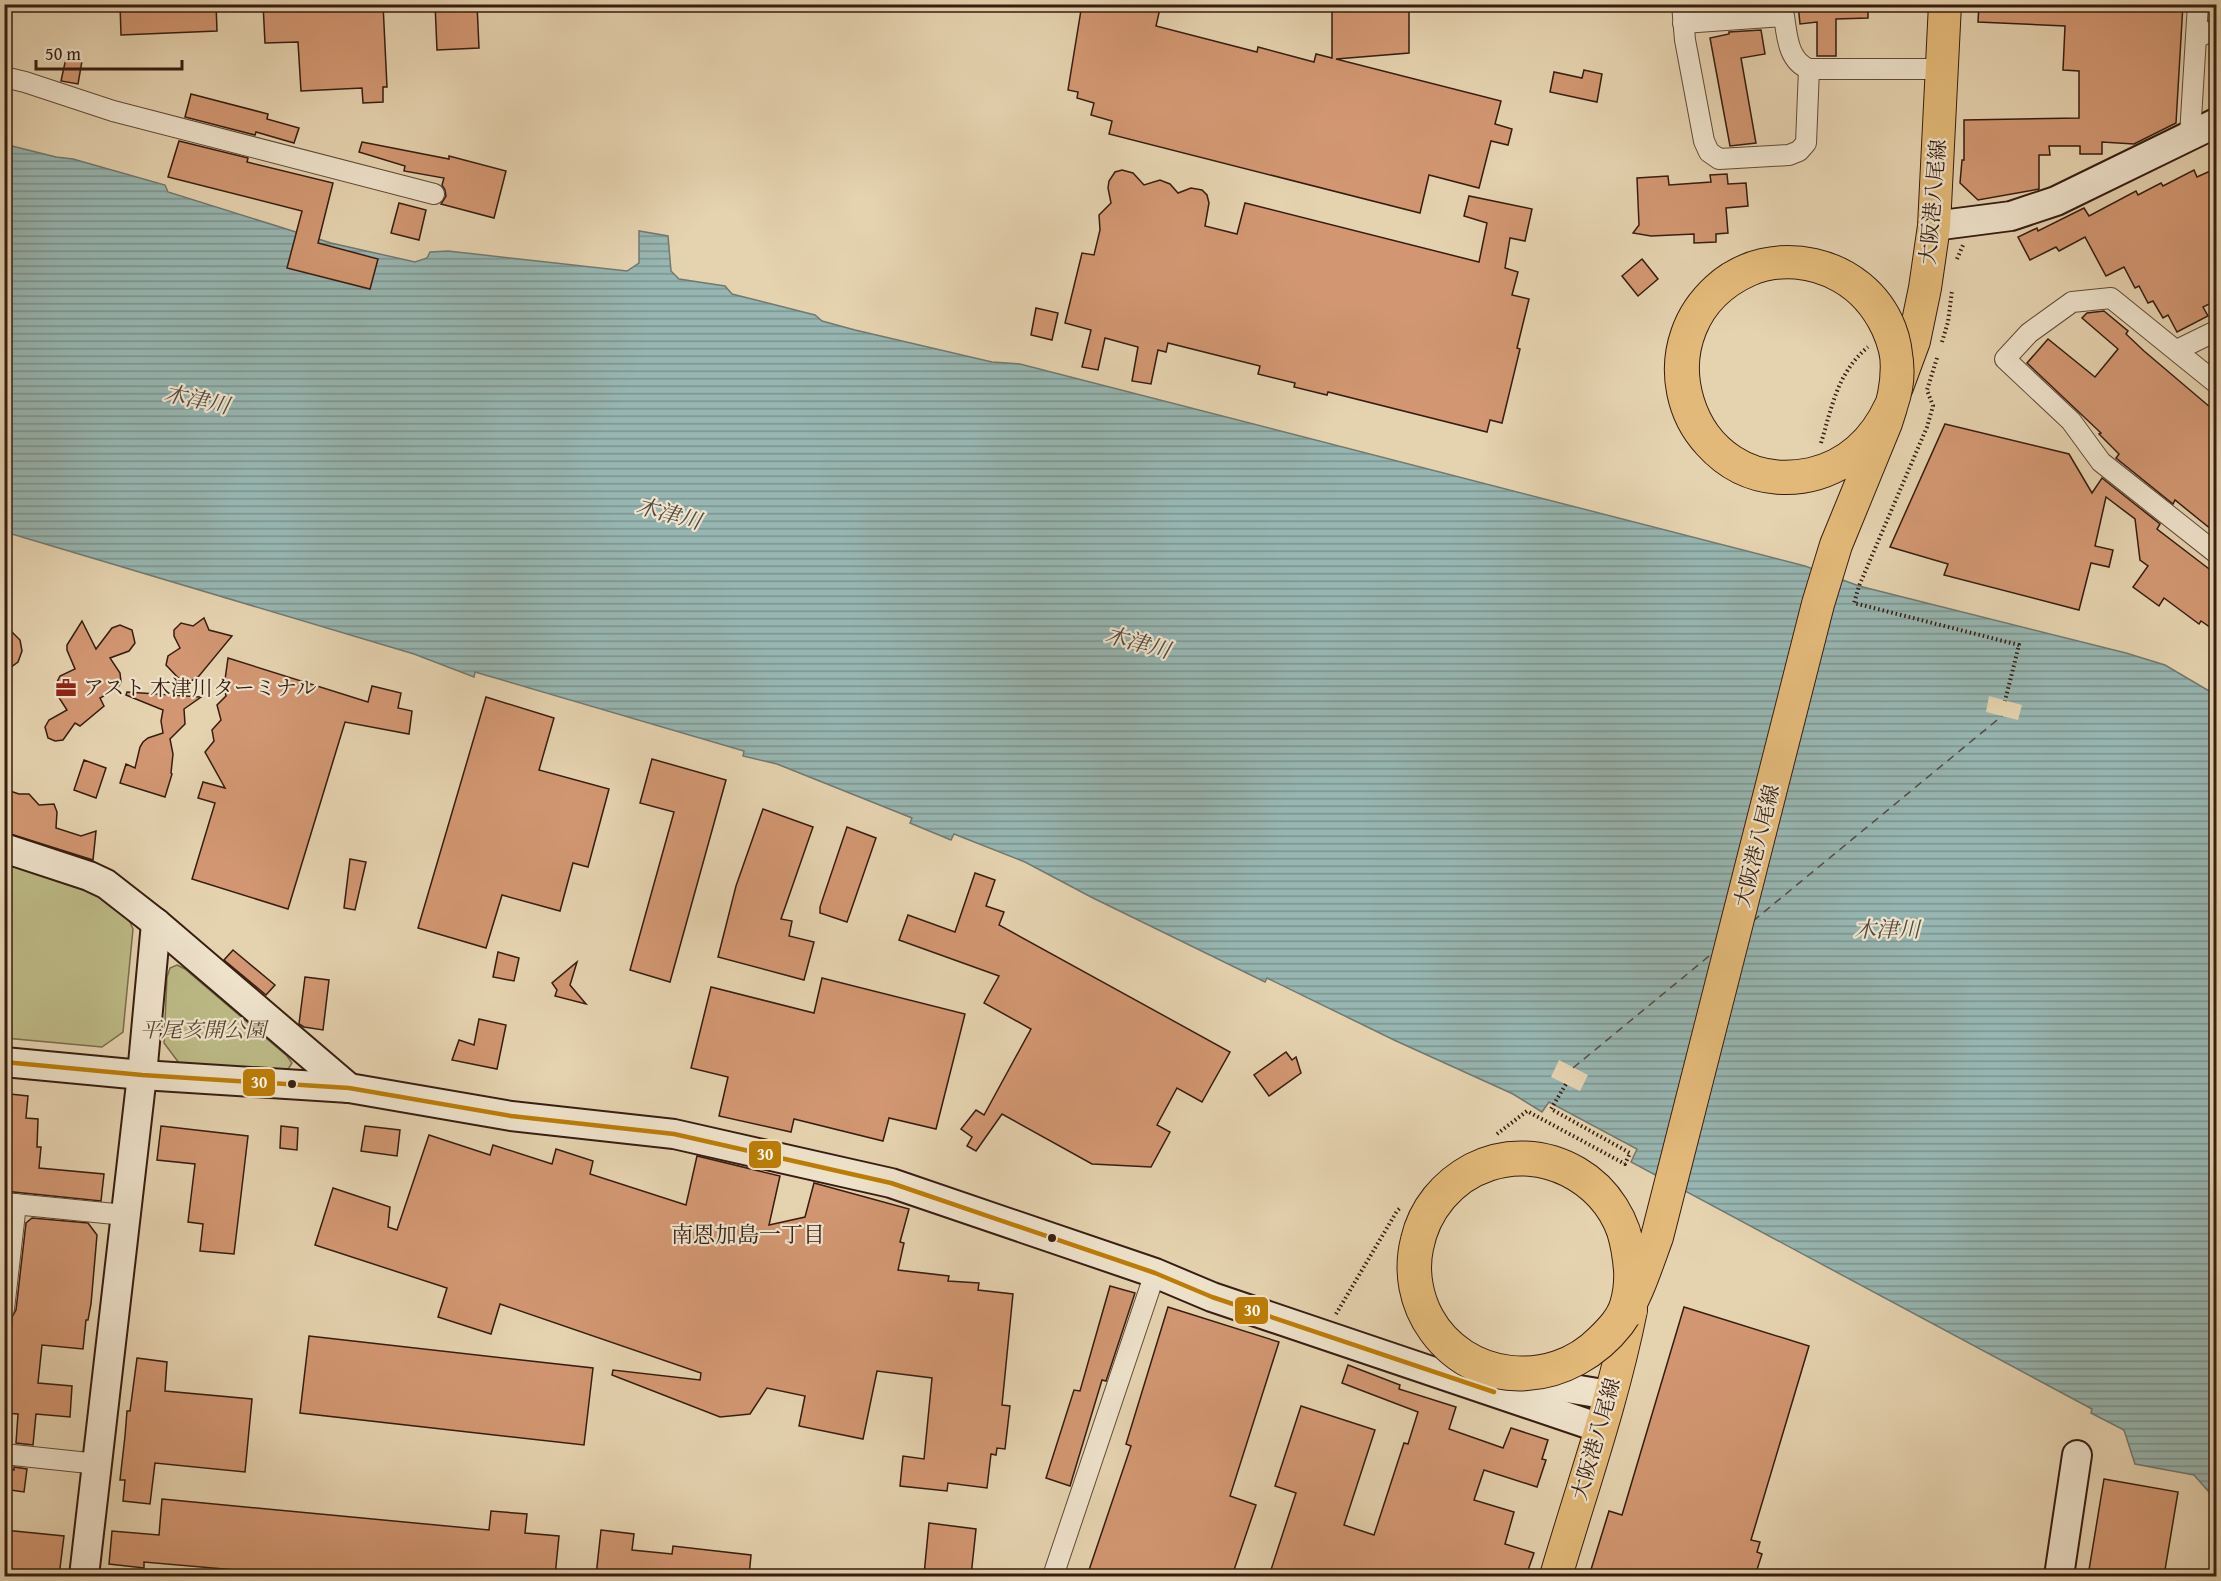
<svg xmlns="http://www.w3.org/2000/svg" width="2221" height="1581" font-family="'Gentium Book Plus','Noto Serif JP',serif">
	<defs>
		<pattern id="water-rules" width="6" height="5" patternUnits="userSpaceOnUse" patternTransform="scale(1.5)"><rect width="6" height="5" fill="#97b6b1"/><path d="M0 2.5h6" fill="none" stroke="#7c938f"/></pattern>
	</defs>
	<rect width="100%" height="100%" fill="#e5d2af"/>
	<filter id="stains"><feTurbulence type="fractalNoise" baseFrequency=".00333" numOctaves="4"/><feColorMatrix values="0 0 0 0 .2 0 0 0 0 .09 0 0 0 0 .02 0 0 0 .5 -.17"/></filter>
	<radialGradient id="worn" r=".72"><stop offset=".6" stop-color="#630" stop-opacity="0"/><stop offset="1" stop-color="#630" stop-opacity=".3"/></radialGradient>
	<g fill="#bcba86" stroke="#7a6c4c" stroke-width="1.5">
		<path d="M 4,861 L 93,889 L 125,910 L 133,929 L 123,1032 L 102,1047 L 5,1038 Z"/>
		<path d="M 177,965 L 185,969 L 287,1056 L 292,1063 L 287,1071 L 276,1074 L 179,1063 L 164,1043 L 167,977 L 170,968 Z"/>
	</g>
	<path fill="url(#water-rules)" stroke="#717971" stroke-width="1.5" d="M 4,144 L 56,157 L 73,159 L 165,185 L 168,192 L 331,243 L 415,262 L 427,258 L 430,252 L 448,251 L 627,271 L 639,263 L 639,231 L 668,236 L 671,271 L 679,279 L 725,286 L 732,294 L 815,315 L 822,321 L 855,330 L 992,362 L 1020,364 L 1805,566 L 1859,586 L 2126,653 L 2165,665 L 2216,695 L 2216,1500 L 2194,1475 L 2135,1464 L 2124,1430 L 2091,1413 L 2092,1409 L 1631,1162 L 1637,1149 L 1549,1102 L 1542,1112 L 1513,1094 L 1394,1040 L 1267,978 L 1265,982 L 1091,897 L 1025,862 L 954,834 L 951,840 L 910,823 L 912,818 L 777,764 L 743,756 L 744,751 L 475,672 L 474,677 L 414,654 L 5,532 Z"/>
	<g fill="#e5d2af">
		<path d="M 1989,696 L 2022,705 L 2018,720 L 1986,712 Z"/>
		<path d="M 1559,1060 L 1588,1075 L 1580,1091 L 1551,1077 Z"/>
	</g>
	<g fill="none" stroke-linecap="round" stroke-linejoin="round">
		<g stroke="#544b41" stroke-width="1.5" stroke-dasharray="8 6" stroke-linecap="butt">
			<path d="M 1753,921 L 2002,716"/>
			<path d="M 1573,1068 L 1714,952"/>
		</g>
	</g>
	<g fill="#d29772" stroke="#371d11" stroke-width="1.5">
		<path d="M 120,4 L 216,4 L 217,31 L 121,35 Z"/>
		<path d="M 263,4 L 383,4 L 387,87 L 383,87 L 383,102 L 363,103 L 362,88 L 301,91 L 298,42 L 265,43 Z"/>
		<path d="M 435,4 L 477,4 L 479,48 L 437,50 Z"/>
		<path d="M 1082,4 L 1161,4 L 1156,26 L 1257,52 L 1258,47 L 1314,62 L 1316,54 L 1332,58 L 1332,4 L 1409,4 L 1409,53 L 1336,59 L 1501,101 L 1495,124 L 1512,129 L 1508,145 L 1491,141 L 1479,188 L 1429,175 L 1420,213 L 1109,134 L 1112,121 L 1091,115 L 1094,103 L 1077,98 L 1078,92 L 1068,90 Z"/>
		<path d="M 1798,4 L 1868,4 L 1868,18 L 1836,19 L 1836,56 L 1817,56 L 1817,22 L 1800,24 Z"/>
		<path d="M 1979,4 L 2183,4 L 2176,123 L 2134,144 L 2102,142 L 2102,154 L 2080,154 L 2080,146 L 2049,146 L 2050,155 L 2039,155 L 2039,189 L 1978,200 L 1960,183 L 1962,160 L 1964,160 L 1964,120 L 2079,118 L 2079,71 L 2063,70 L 2065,26 L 1978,22 Z"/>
		<path d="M 1761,30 L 1765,54 L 1741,58 L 1756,143 L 1730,146 L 1710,38 L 1729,34 L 1729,32 Z"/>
		<path d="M 66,58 L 82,61 L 78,84 L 61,81 Z"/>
		<path d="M 1584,70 L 1602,74 L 1597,102 L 1550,92 L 1554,72 L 1582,78 Z"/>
		<path d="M 191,94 L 268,114 L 267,119 L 299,128 L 294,143 L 256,132 L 255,135 L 185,117 Z"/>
		<path d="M 179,141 L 248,158 L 247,162 L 333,183 L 318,243 L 378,259 L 370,289 L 287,268 L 302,211 L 168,177 Z"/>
		<path d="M 362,142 L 449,159 L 449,156 L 506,171 L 494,218 L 441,204 L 446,196 L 445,190 L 442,185 L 444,178 L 404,171 L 405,166 L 359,152 Z"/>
		<path d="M 2217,168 L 2217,300 L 2203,307 L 2208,316 L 2177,332 L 2168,315 L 2163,318 L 2153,301 L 2148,303 L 2139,286 L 2135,288 L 2124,267 L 2106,276 L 2085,237 L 2059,251 L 2056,247 L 2030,260 L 2018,237 L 2037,228 L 2038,231 L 2084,208 L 2089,216 L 2136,191 L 2138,195 L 2161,183 L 2163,186 L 2194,170 L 2197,177 Z"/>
		<path d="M 1122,170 L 1133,173 L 1144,185 L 1160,180 L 1170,184 L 1178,193 L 1191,188 L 1202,190 L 1207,195 L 1209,203 L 1205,226 L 1237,234 L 1245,203 L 1479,262 L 1487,223 L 1464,216 L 1469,196 L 1532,209 L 1525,241 L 1510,238 L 1505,268 L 1518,272 L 1512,295 L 1529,299 L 1517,348 L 1520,349 L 1502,423 L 1490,420 L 1487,432 L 1328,392 L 1327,395 L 1294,387 L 1295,383 L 1258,374 L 1260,366 L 1168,343 L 1166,352 L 1158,350 L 1151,384 L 1132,381 L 1138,347 L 1105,338 L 1098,370 L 1082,367 L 1091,330 L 1065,323 L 1082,253 L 1094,255 L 1100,230 L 1099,215 L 1111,203 L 1108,188 L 1109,181 L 1115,172 Z"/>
		<path d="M 1727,174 L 1728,184 L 1746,183 L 1748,206 L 1726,208 L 1728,233 L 1716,234 L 1716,242 L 1694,243 L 1694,234 L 1651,236 L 1633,233 L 1639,225 L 1637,178 L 1668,176 L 1669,185 L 1711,182 L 1710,175 Z"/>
		<path d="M 399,203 L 426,210 L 419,240 L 391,233 Z"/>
		<path d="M 1642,259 L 1658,279 L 1638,296 L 1622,276 Z"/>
		<path d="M 1036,308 L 1058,313 L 1052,340 L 1031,335 Z"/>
		<path d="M 2104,311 L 2128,331 L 2126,334 L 2144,351 L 2217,413 L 2217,534 L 2175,500 L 2173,504 L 2116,458 L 2119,454 L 2099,434 L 2101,433 L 2027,363 L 2048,339 L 2095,377 L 2118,349 L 2082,318 L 2087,313 Z"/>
		<path d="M 1945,424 L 2069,454 L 2092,493 L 2102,478 L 2160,524 L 2157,529 L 2217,575 L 2217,632 L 2201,621 L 2199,624 L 2164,598 L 2159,606 L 2133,587 L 2148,566 L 2140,560 L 2135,519 L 2106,497 L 2095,546 L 2113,550 L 2109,567 L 2091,563 L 2079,610 L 1944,575 L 1948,564 L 1890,547 Z"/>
		<path d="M 204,618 L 209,630 L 232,636 L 199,676 L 185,685 L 166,665 L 168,656 L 180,648 L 174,636 L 174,630 L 181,623 L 193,626 Z"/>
		<path d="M 82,621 L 96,649 L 112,628 L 120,625 L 132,630 L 135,643 L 129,651 L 110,658 L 120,673 L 121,682 L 117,689 L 100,698 L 104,706 L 80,726 L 75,723 L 63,740 L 55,741 L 48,738 L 45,727 L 49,720 L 67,710 L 56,693 L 56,684 L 60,676 L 75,669 L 67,650 L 67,645 Z"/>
		<path d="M 4,624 L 20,640 L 22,651 L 18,662 L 4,672 Z"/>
		<path d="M 228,658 L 368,702 L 372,686 L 401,693 L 398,708 L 412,711 L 409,734 L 345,722 L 288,909 L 192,879 L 215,803 L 198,798 L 203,782 L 225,788 L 205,752 L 214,741 L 212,730 L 221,720 L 217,705 L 226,696 L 224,687 Z"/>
		<path d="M 127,692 L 201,697 L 184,709 L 185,724 L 170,739 L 173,754 L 171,773 L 172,774 L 165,797 L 120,783 L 126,764 L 135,768 L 140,747 L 143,742 L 148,738 L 163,733 L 161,721 L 163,710 L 126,695 Z"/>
		<path d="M 486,697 L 554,718 L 539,770 L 609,789 L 588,867 L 573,863 L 560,911 L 502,895 L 486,948 L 418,928 Z"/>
		<path d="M 652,759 L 726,780 L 670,982 L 630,970 L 674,812 L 640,803 Z"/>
		<path d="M 84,760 L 106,768 L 96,798 L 74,790 Z"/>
		<path d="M 4,789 L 19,794 L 29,794 L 39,805 L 54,804 L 57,812 L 56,828 L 81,836 L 96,831 L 93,860 L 4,832 Z"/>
		<path d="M 763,809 L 813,827 L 781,919 L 792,921 L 789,936 L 814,942 L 804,980 L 718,957 L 736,886 Z"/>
		<path d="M 847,827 L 876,838 L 847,922 L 820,913 L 820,907 Z"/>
		<path d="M 350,859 L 366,862 L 355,910 L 344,908 Z"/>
		<path d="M 975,873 L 995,880 L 986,906 L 1004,912 L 999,925 L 1230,1052 L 1202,1102 L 1177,1088 L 1157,1125 L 1170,1132 L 1151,1167 L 1092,1164 L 1002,1114 L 976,1151 L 967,1146 L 972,1137 L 961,1129 L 976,1110 L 984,1115 L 1031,1029 L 984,1003 L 999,976 L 899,940 L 908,915 L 955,932 Z"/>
		<path d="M 233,950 L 275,985 L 266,995 L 224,960 Z"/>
		<path d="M 498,952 L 519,958 L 514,981 L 493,977 Z"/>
		<path d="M 577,962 L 570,985 L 586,1004 L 555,996 L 557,990 L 552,983 Z"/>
		<path d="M 305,977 L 329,980 L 323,1030 L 304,1027 L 299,1024 Z"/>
		<path d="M 822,978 L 965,1014 L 936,1129 L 889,1118 L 883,1141 L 794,1119 L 791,1132 L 719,1116 L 728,1077 L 691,1068 L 711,987 L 814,1013 Z"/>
		<path d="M 479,1019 L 506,1025 L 497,1069 L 452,1060 L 459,1040 L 474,1045 Z"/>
		<path d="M 1286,1052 L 1292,1060 L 1296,1057 L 1301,1073 L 1269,1096 L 1254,1075 Z"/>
		<path d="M 10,1094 L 28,1096 L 26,1118 L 38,1119 L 37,1147 L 41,1147 L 39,1168 L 104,1174 L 101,1201 L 4,1191 L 4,1131 L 6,1131 Z"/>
		<path d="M 161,1126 L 248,1136 L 234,1254 L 200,1251 L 203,1224 L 188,1222 L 195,1164 L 157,1160 Z"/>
		<path d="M 281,1126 L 298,1128 L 297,1150 L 280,1148 Z"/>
		<path d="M 365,1126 L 400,1130 L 397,1156 L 361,1151 Z"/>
		<path d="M 429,1135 L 490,1155 L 493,1145 L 552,1164 L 556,1149 L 593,1161 L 590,1174 L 686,1205 L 697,1156 L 780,1176 L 769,1225 L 805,1217 L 814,1183 L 909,1209 L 900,1242 L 904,1243 L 898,1270 L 949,1276 L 948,1281 L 979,1283 L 978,1290 L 1013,1294 L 1002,1405 L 1010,1406 L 1005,1449 L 997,1448 L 996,1455 L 991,1454 L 987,1488 L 948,1483 L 947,1491 L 900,1486 L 903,1456 L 924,1459 L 932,1378 L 877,1371 L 863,1439 L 799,1426 L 805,1396 L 767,1388 L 750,1414 L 720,1417 L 612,1375 L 613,1370 L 700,1380 L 701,1373 L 500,1304 L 491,1334 L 438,1317 L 447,1288 L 315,1245 L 333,1188 L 390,1207 L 388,1227 L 397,1230 Z"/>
		<path d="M 32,1218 L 88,1223 L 97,1235 L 91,1304 L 88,1320 L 86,1320 L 83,1349 L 42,1345 L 38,1383 L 72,1386 L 70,1417 L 36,1414 L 33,1445 L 16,1443 L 18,1414 L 4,1413 L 4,1382 L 8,1383 L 12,1317 L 16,1310 L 26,1223 Z"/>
		<path d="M 1110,1286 L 1135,1293 L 1106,1381 L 1102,1380 L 1070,1486 L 1046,1478 L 1074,1390 L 1080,1391 Z"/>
		<path d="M 1168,1307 L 1279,1342 L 1230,1496 L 1256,1505 L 1232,1576 L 1087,1576 L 1131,1446 L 1126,1444 Z"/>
		<path d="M 1684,1307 L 1809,1346 L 1751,1540 L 1760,1542 L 1757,1552 L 1762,1554 L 1755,1576 L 1589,1576 L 1609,1511 L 1622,1515 Z"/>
		<path d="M 309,1336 L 593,1368 L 584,1445 L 300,1413 Z"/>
		<path d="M 137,1358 L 167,1362 L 165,1391 L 252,1399 L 245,1472 L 155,1463 L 150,1504 L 123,1501 L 125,1480 L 120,1480 L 125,1436 L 127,1411 L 130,1411 Z"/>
		<path d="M 1348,1365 L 1400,1385 L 1399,1389 L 1456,1407 L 1449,1429 L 1503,1448 L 1511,1428 L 1548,1440 L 1542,1459 L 1546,1460 L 1537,1487 L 1484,1470 L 1474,1500 L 1514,1512 L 1505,1544 L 1534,1553 L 1526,1576 L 1269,1576 L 1296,1493 L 1275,1486 L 1301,1406 L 1375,1430 L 1344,1525 L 1374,1535 L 1404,1443 L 1408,1444 L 1418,1412 L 1342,1383 Z"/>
		<path d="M 14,1467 L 27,1469 L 24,1492 L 4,1489 L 4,1469 L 14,1470 Z"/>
		<path d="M 2104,1479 L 2178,1492 L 2164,1576 L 2088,1576 Z"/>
		<path d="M 162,1499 L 489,1530 L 491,1511 L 527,1514 L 525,1533 L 559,1536 L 555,1576 L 303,1576 L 144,1562 L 144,1568 L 109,1564 L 112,1531 L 159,1535 Z"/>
		<path d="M 929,1523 L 976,1529 L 971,1576 L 924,1575 Z"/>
		<path d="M 4,1530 L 64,1536 L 59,1576 L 4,1576 Z"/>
		<path d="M 601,1530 L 634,1534 L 632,1550 L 672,1554 L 673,1546 L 751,1555 L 749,1576 L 658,1576 L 630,1574 L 629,1576 L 596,1576 Z"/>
	</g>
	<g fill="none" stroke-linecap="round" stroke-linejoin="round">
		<g stroke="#624a38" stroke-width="22">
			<g id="street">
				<path d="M 1682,4 L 1685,40 L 1704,141 L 1709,152 L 1719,159 L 1789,155 L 1799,151 L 1806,143 L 1809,69 L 1942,69"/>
				<path d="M 1683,23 L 1784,16 C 1787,36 1788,61 1809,69"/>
				<path d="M 2196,38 L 2216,29"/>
				<path d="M 4,77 L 25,82 L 113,111 L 434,194"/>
				<path d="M 2190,135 L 2198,4"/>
				<path d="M 2177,350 L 2216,331"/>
				<path d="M 2216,383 L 2111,298 L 2072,302 L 2029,333 L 2005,359 L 2071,421 L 2101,462 L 2216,553"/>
				<path d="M 4,1203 L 125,1215"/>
				<path d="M 4,1309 L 16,1204"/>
				<path d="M 4,1454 L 98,1464"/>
				<path d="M 1053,1576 L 1155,1273"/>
			</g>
		</g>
		<g stroke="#371d11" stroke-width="32">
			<g id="secondary">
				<path d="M 1934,226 L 2011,216 L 2056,201 L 2216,123"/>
				<path d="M 4,848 L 89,876 L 106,884 L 156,923 L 349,1088"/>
				<path d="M 4,1062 L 142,1075 L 349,1088 L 511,1116 L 674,1134 L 891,1183 L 1155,1273 L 1212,1297 L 1600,1428"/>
				<path d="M 1514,1379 L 1609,1395"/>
				<path d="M 84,1576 L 142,1075 L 156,923"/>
				<path d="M 2059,1576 L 2077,1455"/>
			</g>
		</g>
		<g stroke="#371d11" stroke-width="34">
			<g id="primary">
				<path d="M 1897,387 L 1914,341 L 1925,288 L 1934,226 L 1945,4"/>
				<path d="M 1556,1576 C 1582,1488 1613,1400 1631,1310"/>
			</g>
		</g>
		<g stroke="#371d11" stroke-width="4" stroke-dasharray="1.5 3" stroke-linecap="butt">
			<path d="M 1957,259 L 1963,245"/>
			<path d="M 1942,342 L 1948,322 L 1952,291"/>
			<path d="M 1937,358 L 1927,390 L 1933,406 L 1927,427 L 1859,586 L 1854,603 L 2019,645 L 2005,701"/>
			<path d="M 1821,443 C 1832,407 1837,373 1868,347"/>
			<path d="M 1497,1134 L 1527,1111 L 1625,1164 L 1630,1153 L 1551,1109 L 1566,1084"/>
			<path d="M 1336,1314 L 1397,1211 L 1400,1208"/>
		</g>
		<use href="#street" stroke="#eee2cb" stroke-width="20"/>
		<use href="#secondary" stroke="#eee2cb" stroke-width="28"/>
		<use href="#primary" stroke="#e2b978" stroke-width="32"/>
		<g stroke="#371d11" stroke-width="34" stroke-linecap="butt">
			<path id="primary-bridge" d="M 1631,1310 C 1631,1283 1631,1257 1623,1231 C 1604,1177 1542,1146 1488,1165 C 1451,1177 1424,1210 1417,1248 C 1412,1272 1417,1298 1428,1318 C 1463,1381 1551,1391 1601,1340 C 1611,1330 1622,1319 1626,1305 C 1631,1289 1631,1272 1629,1255 C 1626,1222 1606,1190 1577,1173 C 1545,1154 1506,1152 1473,1169 C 1445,1184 1424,1209 1417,1240 C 1409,1271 1415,1304 1434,1330 C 1482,1396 1572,1384 1619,1323 C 1636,1300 1647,1264 1657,1237 L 1818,604 L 1836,545 L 1886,423 C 1897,392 1902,360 1890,329 C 1863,260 1771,240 1717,289 C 1704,301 1693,316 1687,334 C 1674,371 1682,414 1709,443 C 1789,532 1938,436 1887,327 C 1877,306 1863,289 1842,277 C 1814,261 1779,257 1749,270 C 1630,323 1685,501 1811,474 C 1850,465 1875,440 1891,405"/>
		</g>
		<use href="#primary-bridge" stroke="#e2b978" stroke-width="32"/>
		<g stroke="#eee2cb" stroke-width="9">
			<path id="bus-1" d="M 4,1062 L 142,1075 L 349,1088 L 511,1116 L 674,1134 L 891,1183 L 1155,1273 L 1212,1297 L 1494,1392"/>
		</g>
		<use href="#bus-1" stroke="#bd7d05" stroke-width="4.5"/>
	</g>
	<defs>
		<g id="office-bare" transform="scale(1.62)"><path d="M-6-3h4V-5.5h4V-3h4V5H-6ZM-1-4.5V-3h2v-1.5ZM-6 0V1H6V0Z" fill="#8f2418" stroke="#eee2cb" stroke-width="2.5" paint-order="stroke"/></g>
	</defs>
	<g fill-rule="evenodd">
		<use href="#office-bare" x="66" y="688"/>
	</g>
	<g fill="#371d11" stroke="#eee2cb" stroke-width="2">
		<circle cx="292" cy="1084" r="5"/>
		<circle cx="1052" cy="1238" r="5"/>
	</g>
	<g text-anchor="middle" stroke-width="4.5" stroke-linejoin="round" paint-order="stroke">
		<g font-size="21" fill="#371d11" stroke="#eee2cb">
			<text transform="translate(1933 202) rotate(-85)" y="7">大阪港八尾線</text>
			<text transform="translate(1757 846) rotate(-76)" y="7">大阪港八尾線</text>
			<text transform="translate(1596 1439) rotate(-74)" y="7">大阪港八尾線</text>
		</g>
		<g font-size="21" fill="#371d11" stroke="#eee2cb" text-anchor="start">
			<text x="83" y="695">アスト 木津川ターミナル</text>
		</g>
		<g font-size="21" font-style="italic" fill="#58442e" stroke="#eee2cb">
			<text x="203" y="1037">平尾亥開公園</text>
		</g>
		<g font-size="22" font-style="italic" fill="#544b41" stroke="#eee2cb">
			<text transform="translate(197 399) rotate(12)" y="8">木津川</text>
			<text transform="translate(669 513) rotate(15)" y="8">木津川</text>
			<text transform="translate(1138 642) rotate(15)" y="8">木津川</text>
			<text x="1887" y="937">木津川</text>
		</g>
		<g font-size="22" fill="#371d11" stroke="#eee2cb">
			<text x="748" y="1242">南恩加島一丁目</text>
		</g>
	</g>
	<g stroke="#eee2cb" stroke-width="2">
		<rect x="242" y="1068" width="34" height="29" rx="6" fill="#bd7d05"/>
		<rect x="748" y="1140" width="34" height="29" rx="6" fill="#bd7d05"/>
		<rect x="1234" y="1296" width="35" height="29" rx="6" fill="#bd7d05"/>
	</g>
	<g font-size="16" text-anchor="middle" font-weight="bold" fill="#fff">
		<text x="259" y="1088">30</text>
		<text x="765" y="1160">30</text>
		<text x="1252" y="1316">30</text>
	</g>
	<rect width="2221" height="1581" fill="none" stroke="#e5d2af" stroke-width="24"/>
	<rect x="6" y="6" width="2209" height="1569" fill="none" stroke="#371d11" stroke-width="3"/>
	<rect x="12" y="12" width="2197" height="1557" fill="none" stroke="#371d11" stroke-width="1.5"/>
	<path d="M36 60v9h146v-9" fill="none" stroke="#371d11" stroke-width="3"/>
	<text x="45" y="60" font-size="18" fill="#371d11" stroke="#eee2cb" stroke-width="4.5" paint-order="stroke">50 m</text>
	<rect width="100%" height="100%" filter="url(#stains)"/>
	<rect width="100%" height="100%" fill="url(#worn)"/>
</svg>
